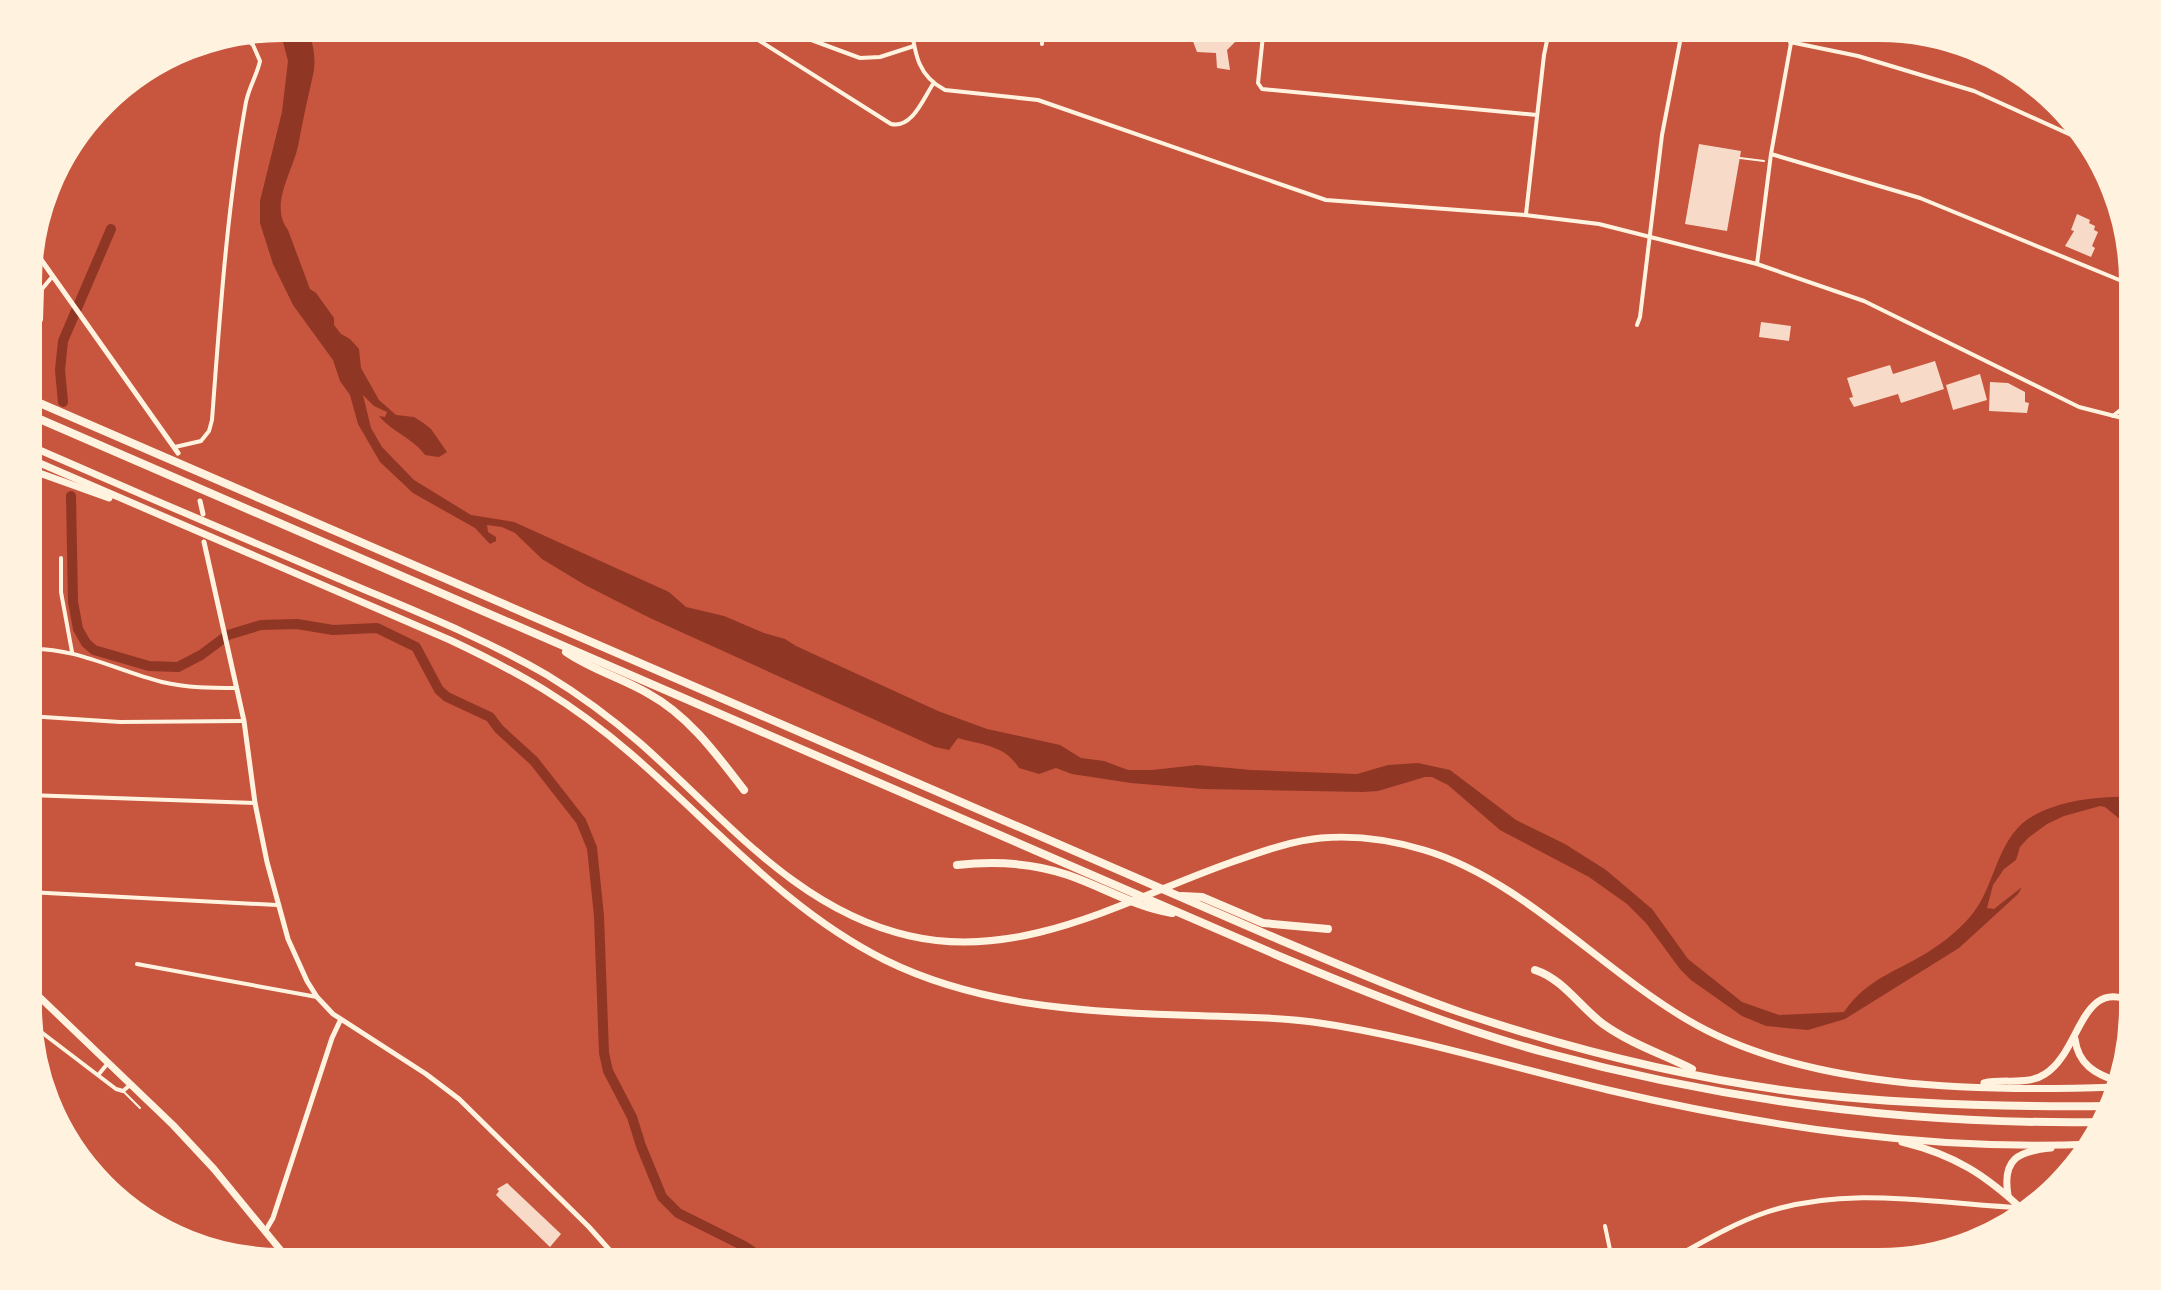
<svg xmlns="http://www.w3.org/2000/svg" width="2161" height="1290" font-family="'Source Serif 4',serif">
	<rect width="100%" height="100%" fill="#c8553d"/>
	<path fill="#8f3625" d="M 282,26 L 308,26 C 312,43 317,57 313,75 C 308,97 303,119 299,141 C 295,169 268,204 288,230 L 310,289 L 316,293 L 334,318 L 334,325 L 341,334 L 350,339 L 359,349 L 361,368 L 379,400 L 396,415 L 414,417 L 422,422 L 431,429 L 447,452 L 439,457 L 425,455 C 413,438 392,432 379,416 L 385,417 L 387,412 L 374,406 L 363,395 L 371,428 L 382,447 L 414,480 L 471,515 L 514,522 L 669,592 L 686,607 L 724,616 L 764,633 L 785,639 L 796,646 L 938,711 L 987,729 L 1060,745 L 1081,758 L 1104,761 L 1128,770 L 1152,770 L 1197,765 L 1251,770 L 1357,774 L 1388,765 L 1418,763 L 1450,770 L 1516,820 L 1565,844 L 1606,870 L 1652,909 L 1688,959 L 1742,1002 L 1779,1015 L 1844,1012 C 1869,975 1904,970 1937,946 C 1949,938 1960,928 1969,918 C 1995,890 1995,842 2028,819 C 2057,800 2101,796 2134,797 L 2134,818 L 2121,820 L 2105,807 L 2100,806 L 2064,816 L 2047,824 L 2028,838 L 2020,847 L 2016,860 L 2004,869 L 1993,885 L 1987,908 L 1994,909 L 2022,887 L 2018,894 L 1959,948 L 1845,1019 L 1808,1030 L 1766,1026 L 1742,1016 L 1691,980 L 1680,969 L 1646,923 L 1627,904 L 1589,877 L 1500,830 L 1448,785 L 1432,777 L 1425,777 L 1378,791 L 1363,792 L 1203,789 L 1131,783 L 1072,774 L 1056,768 L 1039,774 L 1019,768 C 1005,745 982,745 958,738 L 949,750 L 935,747 L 650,618 L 585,585 L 542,559 L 515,533 L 502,527 L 487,525 L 488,532 L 496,537 L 496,541 L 490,544 L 475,528 L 413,493 L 380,462 L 358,424 L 350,395 L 340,381 L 333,360 L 293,305 L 273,264 L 260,223 L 260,201 L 282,112 L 288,61 L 282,38 L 274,28 Z"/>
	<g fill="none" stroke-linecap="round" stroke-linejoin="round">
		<g stroke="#8f3625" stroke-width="10">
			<path d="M 63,402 L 60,370 L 63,341 L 111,229"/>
			<path d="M 71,496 L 73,602 L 78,629 L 86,643 L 94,650 L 149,666 L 178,667 L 201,655 L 228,635 L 261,625 L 297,624 L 333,630 L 377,628 L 416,647 L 439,690 L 447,697 L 490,717 L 499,729 L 534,761 L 581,821 L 592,848 L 599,916 L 604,1053 L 608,1071 L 632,1117 L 641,1146 L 662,1197 L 678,1213 L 744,1246 L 771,1264"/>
		</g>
	</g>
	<g fill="#f7dbc8">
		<path d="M 1212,26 L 1236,26 L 1235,32 L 1240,37 L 1227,50 L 1230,70 L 1217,68 L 1216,53 L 1197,52 L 1191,36 L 1211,39 L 1219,37 Z"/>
		<path d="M 1699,144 L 1741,151 L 1727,231 L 1685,224 Z"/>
		<path d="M 2077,214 L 2090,220 L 2089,223 L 2095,226 L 2094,230 L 2098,232 L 2092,246 L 2095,248 L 2091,257 L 2065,246 L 2074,231 L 2071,230 Z"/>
		<path d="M 1761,322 L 1791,326 L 1789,341 L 1759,337 Z"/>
		<path d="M 1935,361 L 1944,389 L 1901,403 L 1898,394 L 1854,407 L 1849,398 L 1853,397 L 1847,378 L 1890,365 L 1893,374 Z"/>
		<path d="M 1980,374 L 1987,400 L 1953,410 L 1946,385 Z"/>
		<path d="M 1990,382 L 2008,383 L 2025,392 L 2025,402 L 2029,403 L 2027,413 L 1989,411 Z"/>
		<path d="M 507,1183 L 561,1234 L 550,1247 L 496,1195 L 499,1191 L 497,1189 Z"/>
	</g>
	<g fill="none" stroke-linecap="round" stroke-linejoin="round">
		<path stroke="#fff3e0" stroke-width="2" d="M 1740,158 L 1764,161"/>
		<path stroke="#fff3e0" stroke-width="2" d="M 124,1092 L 140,1108"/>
		<g stroke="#fff3e0" stroke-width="4">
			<path d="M 736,26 L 891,124 C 912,129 923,99 933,84"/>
			<path d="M 911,26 C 915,54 918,76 945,90 L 1038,100 L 1326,200 L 1525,215 L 1599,224 L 1757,264 L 1864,301 L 2079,407 L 2134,421"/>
			<path d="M 1264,26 L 1258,83 L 1262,89 L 1537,115"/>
			<path d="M 787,31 L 860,58 L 880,57 L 914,46"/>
			<path d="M 1790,42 L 1858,56 L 1974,91 L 2091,144"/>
			<path d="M 1042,44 L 1043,26"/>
			<path d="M 1771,154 L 1920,198 L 2134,286"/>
			<path d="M 1526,214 L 1544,55 L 1550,26"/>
			<path d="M 1757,264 L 1771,154 L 1794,26"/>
			<path d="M 41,320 L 42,289 L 52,277"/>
			<path d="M 1637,325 L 1640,317 L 1662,135 L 1683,26"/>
			<path d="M 2113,416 L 2134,399"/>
			<path d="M 175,447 L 201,441 L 209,431 L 212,420 C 220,314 227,207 246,102 C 249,87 257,75 260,61 L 253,45 L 241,34"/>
			<path d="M 61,558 L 61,592 L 72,652"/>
			<path d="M 28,649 C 76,647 117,671 162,682 C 187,688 212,688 237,688"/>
			<path d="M 28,716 L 120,722 L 244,721"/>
			<path d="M 28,795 L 255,803"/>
			<path d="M 28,892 L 277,905"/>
			<path d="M 137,964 L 317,997"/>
			<path d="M 28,1022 L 116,1089 L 123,1091 L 131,1084"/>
			<path d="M 99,1074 L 108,1063"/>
			<path d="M 1605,1226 L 1613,1264"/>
		</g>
		<g stroke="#fff3e0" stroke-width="5">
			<path d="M 30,244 L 178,453"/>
			<path d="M 200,501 L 203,514"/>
			<path d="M 204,542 L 244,721 L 255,803 L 267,862 L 288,939 L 307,981 L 317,997 L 333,1014 L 426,1074 L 459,1099 L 589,1227 L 622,1264"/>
			<path d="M 266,1230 L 273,1218 L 332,1038 L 340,1021"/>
			<path d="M 1663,1264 C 1696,1246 1731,1224 1767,1212 C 1853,1184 1941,1205 2029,1208"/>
		</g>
		<path stroke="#fff3e0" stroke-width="7" d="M 28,986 L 173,1125 L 214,1169 L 292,1264"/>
		<g stroke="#fff3e0" stroke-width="7">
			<path d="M 28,445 C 131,490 233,534 337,578 C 407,608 480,636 547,675 C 580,695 611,718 640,743 C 723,816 797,911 910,936 C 1023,962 1129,898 1232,862 C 1261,852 1290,841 1321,838 C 1356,835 1391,840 1424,850 C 1519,878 1601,969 1686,1019 C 1804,1090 1981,1092 2115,1087"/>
			<path d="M 28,458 L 450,640 C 520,673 571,702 630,753 C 714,825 785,910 885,960 C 976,1005 1080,1012 1180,1015 C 1224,1017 1269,1016 1313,1022 C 1413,1036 1509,1067 1608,1090 C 1766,1127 1929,1151 2093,1144"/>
			<path d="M 28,469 L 109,498"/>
			<path d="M 2075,1039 C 2078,1064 2095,1074 2117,1081"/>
			<path d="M 1984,1083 C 2004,1078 2027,1086 2045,1074 C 2081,1052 2081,974 2134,1003"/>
			<path d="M 1902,1142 C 1955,1155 1986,1175 2025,1212"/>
			<path d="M 2008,1195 C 2002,1159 2018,1151 2051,1148"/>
		</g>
		<g stroke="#fff3e0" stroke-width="8">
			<path d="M 28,398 L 1280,940 C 1340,965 1399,991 1460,1012 C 1573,1050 1695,1080 1813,1094 C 1912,1105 2011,1107 2110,1106"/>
			<path d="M 28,414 L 1279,956 C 1367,993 1455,1028 1547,1053 C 1729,1102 1916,1125 2105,1122"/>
			<path d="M 566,652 C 592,670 622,678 649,694 C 689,716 717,755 744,790"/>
			<path d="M 957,865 C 994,861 1033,863 1068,875 C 1103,887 1135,907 1172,913"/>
			<path d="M 1182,896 L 1202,897 L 1263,923 L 1328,929"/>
			<path d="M 1535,970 C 1563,979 1580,1007 1603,1024 C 1631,1044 1662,1054 1692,1069"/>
		</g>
	</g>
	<path d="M0 0H2161V1290H0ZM282 40H1879A242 242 0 0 1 2121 282V1008A242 242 0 0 1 1879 1250H282A242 242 0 0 1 40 1008V282A242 242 0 0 1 282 40Z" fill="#fff3e0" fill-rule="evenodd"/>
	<path fill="none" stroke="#fff3e0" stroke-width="4" d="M282 40H1879A242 242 0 0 1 2121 282V1008A242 242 0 0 1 1879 1250H282A242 242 0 0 1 40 1008V282A242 242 0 0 1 282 40Z"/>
</svg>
